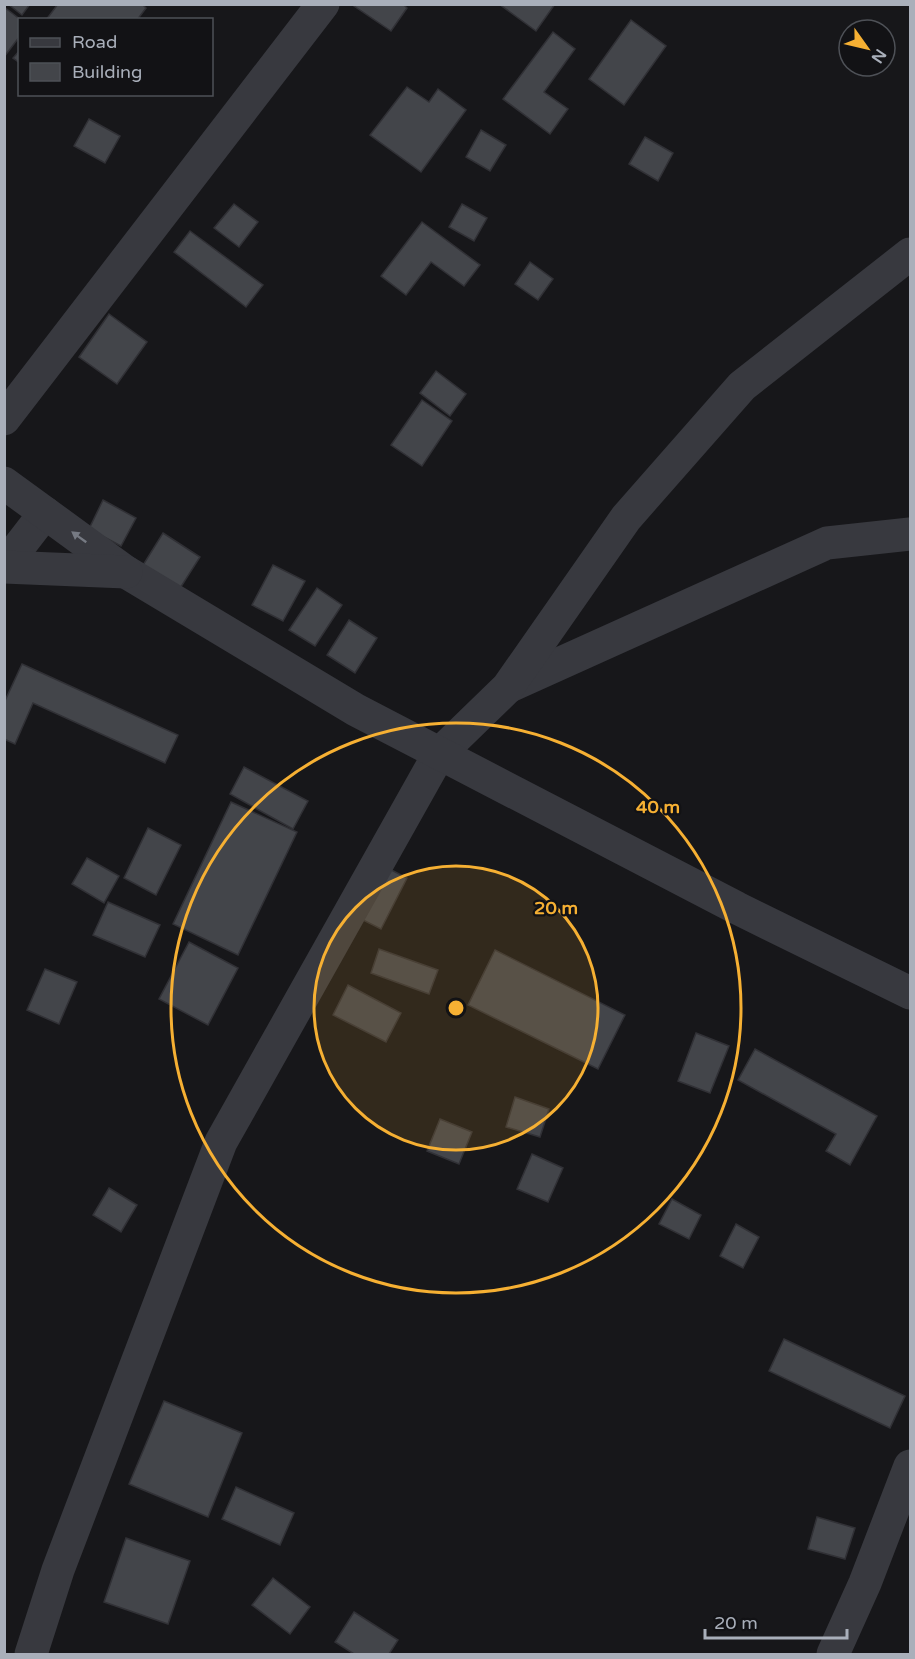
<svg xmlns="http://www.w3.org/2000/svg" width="915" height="1659" font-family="'Varela Round',sans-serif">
	<rect width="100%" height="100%" fill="#17171a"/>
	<g fill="#43454a" stroke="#313136" stroke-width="1.5">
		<path d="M 8,4 L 30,4 L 22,15 Z"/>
		<path d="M 58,4 L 142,4 L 146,8 L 137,20 L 46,20 Z"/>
		<path d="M 355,4 L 403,4 L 407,8 L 391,31 L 354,6 Z"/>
		<path d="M 499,4 L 555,4 L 536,31 Z"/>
		<path d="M 4,7 L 21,20 L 20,20 L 20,36 L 4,57 Z"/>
		<path d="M 631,20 L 666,46 L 624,105 L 589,79 Z"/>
		<path d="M 553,32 L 575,49 L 544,92 L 568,109 L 550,134 L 503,99 Z"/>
		<path d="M 20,50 L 20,63 L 13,58 Z"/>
		<path d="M 407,87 L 429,102 L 438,89 L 466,110 L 421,172 L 370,135 Z"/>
		<path d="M 89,119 L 120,136 L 105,163 L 74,146 Z"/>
		<path d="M 481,130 L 506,145 L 490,171 L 466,157 Z"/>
		<path d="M 645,137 L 673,153 L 658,181 L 629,164 Z"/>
		<path d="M 234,204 L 258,222 L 239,247 L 214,228 Z"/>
		<path d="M 462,204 L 487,218 L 474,241 L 449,227 Z"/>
		<path d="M 422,222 L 480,265 L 464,286 L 431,262 L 406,295 L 381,276 Z"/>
		<path d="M 190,231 L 263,285 L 246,307 L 174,252 Z"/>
		<path d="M 530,262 L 553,279 L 538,300 L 515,284 Z"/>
		<path d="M 109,314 L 147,342 L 117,384 L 79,357 Z"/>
		<path d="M 436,371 L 466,394 L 450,416 L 420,393 Z"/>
		<path d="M 422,400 L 452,421 L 422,466 L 391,445 Z"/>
		<path d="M 103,500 L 136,518 L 121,546 L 89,529 Z"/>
		<path d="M 163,533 L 200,557 L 177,593 L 140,570 Z"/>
		<path d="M 273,565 L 305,581 L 283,621 L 252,605 Z"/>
		<path d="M 317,588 L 342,605 L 315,646 L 289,630 Z"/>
		<path d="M 349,620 L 377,638 L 355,673 L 327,655 Z"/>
		<path d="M 22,664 L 178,735 L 165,763 L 33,703 L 15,744 L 4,739 L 4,703 Z"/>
		<path d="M 244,767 L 308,801 L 293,829 L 230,794 Z"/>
		<path d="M 231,802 L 297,832 L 238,955 L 173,924 Z"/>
		<path d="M 148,828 L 181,845 L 156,895 L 124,878 Z"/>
		<path d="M 87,858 L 119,876 L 104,903 L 72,884 Z"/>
		<path d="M 378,863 L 407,878 L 381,929 L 351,914 Z"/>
		<path d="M 108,902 L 160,925 L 145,957 L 93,935 Z"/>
		<path d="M 189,942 L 238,968 L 208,1025 L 159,999 Z"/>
		<path d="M 379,949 L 438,970 L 429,994 L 371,973 Z"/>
		<path d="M 495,950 L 625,1015 L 598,1069 L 468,1005 Z"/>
		<path d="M 45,969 L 77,982 L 59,1024 L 27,1010 Z"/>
		<path d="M 348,985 L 401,1013 L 386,1042 L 333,1015 Z"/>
		<path d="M 696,1033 L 729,1046 L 710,1093 L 678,1081 Z"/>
		<path d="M 755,1049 L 877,1116 L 850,1165 L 826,1151 L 836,1134 L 738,1080 Z"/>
		<path d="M 515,1097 L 549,1109 L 540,1137 L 506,1127 Z"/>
		<path d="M 440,1119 L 472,1132 L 459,1164 L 427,1151 Z"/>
		<path d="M 532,1154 L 563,1168 L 548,1202 L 517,1189 Z"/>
		<path d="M 109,1188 L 137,1205 L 121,1232 L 93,1215 Z"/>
		<path d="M 672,1199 L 701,1215 L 689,1239 L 659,1224 Z"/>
		<path d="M 736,1224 L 759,1237 L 743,1268 L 720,1256 Z"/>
		<path d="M 784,1339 L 905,1396 L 890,1428 L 769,1371 Z"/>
		<path d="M 164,1401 L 242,1433 L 208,1517 L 129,1484 Z"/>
		<path d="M 236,1487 L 294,1513 L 280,1545 L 222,1519 Z"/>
		<path d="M 817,1517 L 855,1528 L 845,1559 L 808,1549 Z"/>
		<path d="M 126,1538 L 190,1561 L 168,1624 L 104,1602 Z"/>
		<path d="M 273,1578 L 310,1607 L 290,1634 L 252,1605 Z"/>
		<path d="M 354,1612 L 398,1640 L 389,1654 L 354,1654 L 335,1642 Z"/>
	</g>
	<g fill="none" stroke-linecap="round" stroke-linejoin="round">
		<g stroke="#38393f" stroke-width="33">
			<path d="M 4,419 L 323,4"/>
			<path d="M 4,566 L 45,513"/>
			<path d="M 510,686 L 827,543 L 910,534"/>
			<path d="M 31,1654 L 58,1570 L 221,1142 L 439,754 L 508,687 L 626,518 L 742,386 L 910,254"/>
			<path d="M 833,1654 L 865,1583 L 910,1466"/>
		</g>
		<g stroke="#38393f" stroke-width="33">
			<path d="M 4,483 L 126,572 L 356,710 L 737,908 L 910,993"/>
			<path d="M 4,567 L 126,572"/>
		</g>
	</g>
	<defs><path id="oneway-solid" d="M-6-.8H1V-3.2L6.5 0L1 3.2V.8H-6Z" transform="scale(1.5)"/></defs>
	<use fill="#767a83" href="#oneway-solid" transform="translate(79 537) rotate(-144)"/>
	<circle cx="456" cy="1008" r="142" fill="#f6b033" fill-opacity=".12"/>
	<g fill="none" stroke="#f6b033" stroke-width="3">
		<circle cx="456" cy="1008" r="142"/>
		<circle cx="456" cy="1008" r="285"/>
	</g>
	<circle cx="456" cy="1008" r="9" fill="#f6b033" stroke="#121215" stroke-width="3"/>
	<g font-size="18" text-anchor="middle" font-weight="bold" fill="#f6b033" stroke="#121215" stroke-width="4.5" stroke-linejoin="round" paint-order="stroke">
		<text x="658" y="813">40 m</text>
		<text x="556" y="914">20 m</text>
	</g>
	<rect width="915" height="1659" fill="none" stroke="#a9afba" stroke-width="12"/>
	<rect x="18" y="18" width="195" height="78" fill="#121215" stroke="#4e5157" stroke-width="1.5"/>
	<rect x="30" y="38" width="30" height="9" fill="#38393f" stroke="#4e5157" stroke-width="1.5"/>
	<text x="72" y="48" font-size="18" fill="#a9afba">Road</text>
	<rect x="30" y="63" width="30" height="18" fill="#43454a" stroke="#4e5157" stroke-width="1.5"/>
	<text x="72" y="78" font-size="18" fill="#a9afba">Building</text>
	<g transform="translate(867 48) rotate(124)"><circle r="28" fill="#121215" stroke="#4e5157" stroke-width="1.5"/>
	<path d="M0-4.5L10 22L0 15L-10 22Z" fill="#f6b033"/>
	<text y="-9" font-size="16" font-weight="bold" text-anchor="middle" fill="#a9afba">N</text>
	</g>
	<path d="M705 1629v9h142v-9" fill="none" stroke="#a9afba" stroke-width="3"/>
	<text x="714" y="1629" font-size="18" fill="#a9afba" stroke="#121215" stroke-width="4.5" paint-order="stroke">20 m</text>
</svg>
